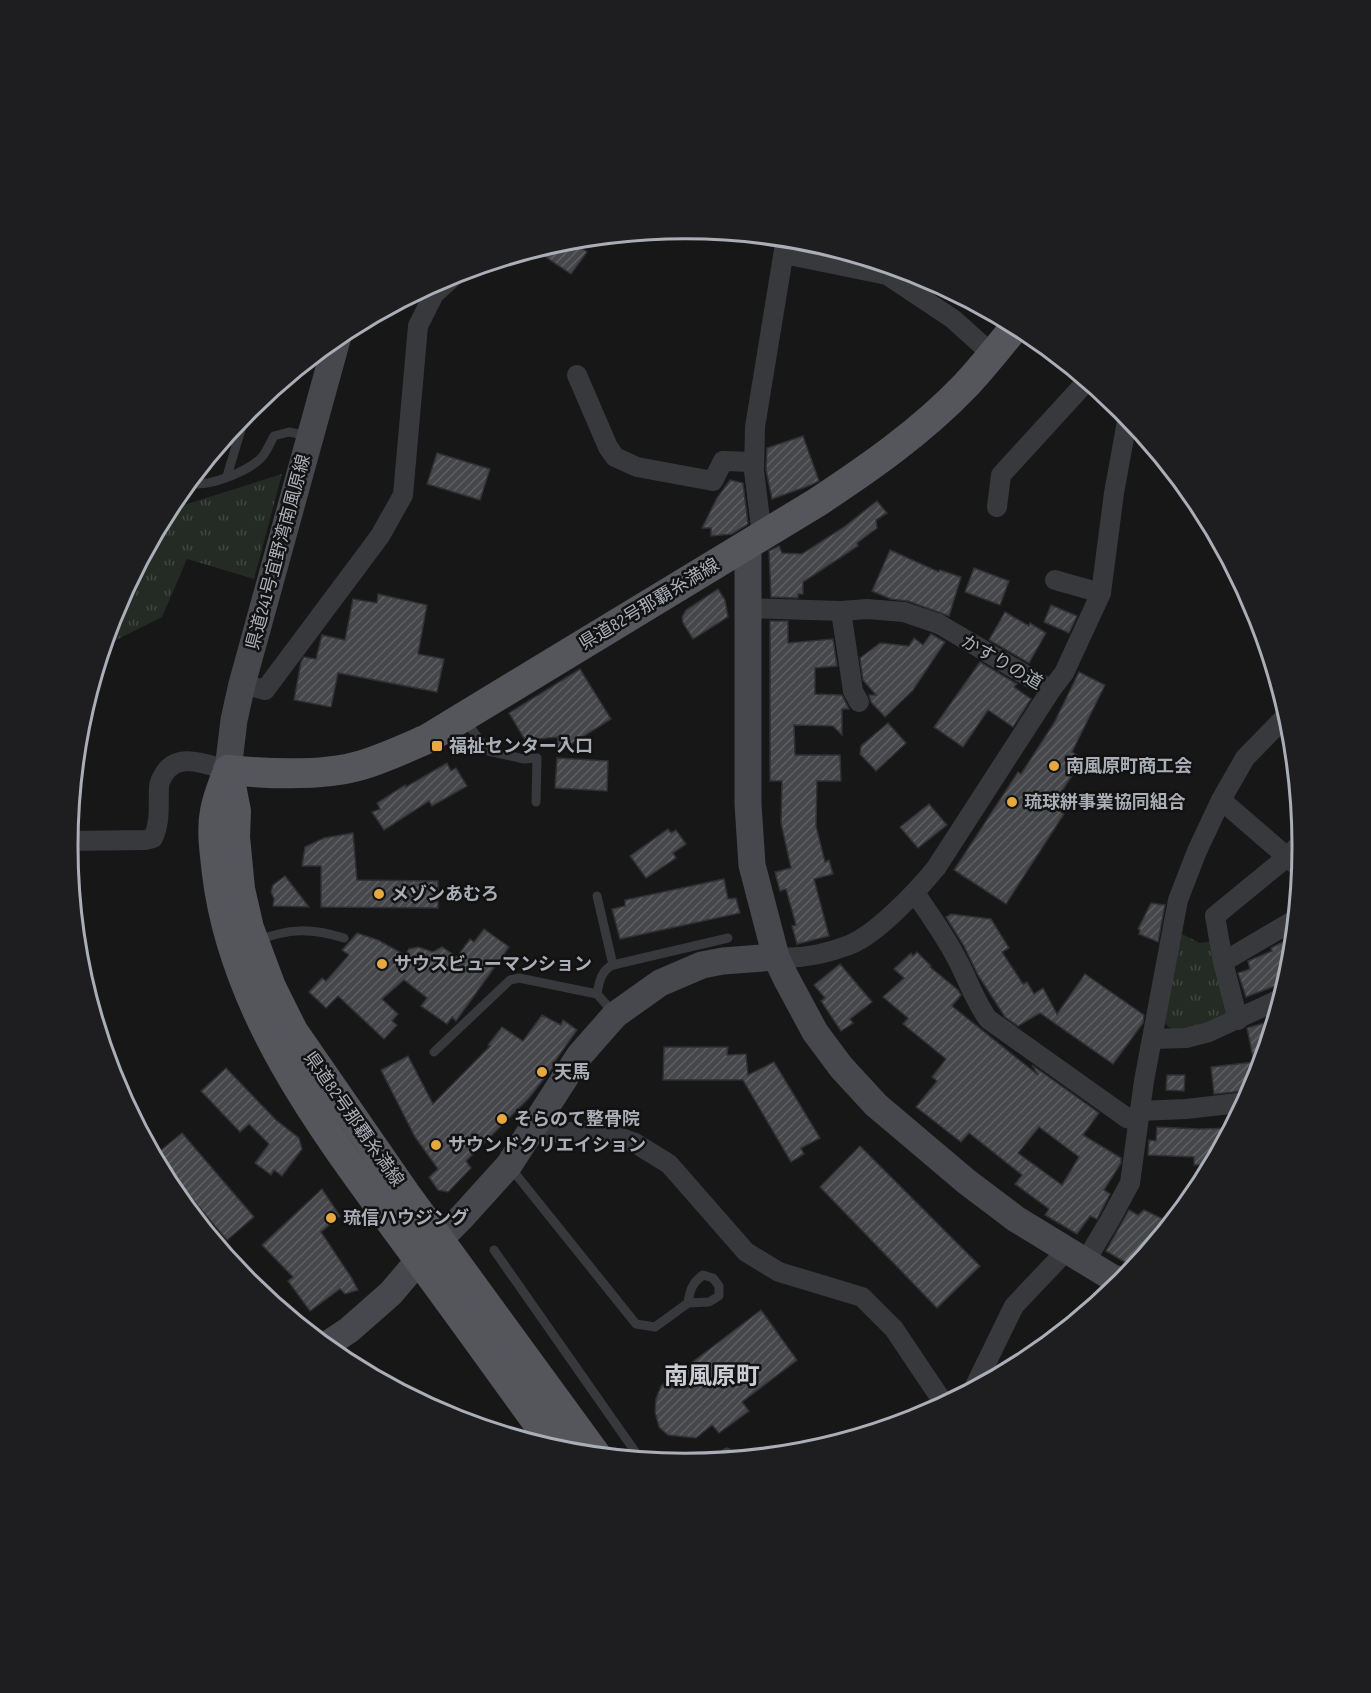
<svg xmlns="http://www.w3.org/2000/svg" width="1371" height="1693" font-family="'Sofia Sans Condensed','Noto Sans JP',sans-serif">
	<defs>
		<pattern id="grass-tufts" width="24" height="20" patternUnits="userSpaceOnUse" patternTransform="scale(1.5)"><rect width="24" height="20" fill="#232b24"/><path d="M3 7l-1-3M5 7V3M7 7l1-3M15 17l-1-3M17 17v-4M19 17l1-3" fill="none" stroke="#404742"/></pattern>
		<pattern id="building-hatch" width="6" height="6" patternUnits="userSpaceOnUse" patternTransform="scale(1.5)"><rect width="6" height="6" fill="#46474b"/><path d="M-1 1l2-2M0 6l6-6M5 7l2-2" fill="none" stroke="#5e5f63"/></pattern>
	</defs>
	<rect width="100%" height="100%" fill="#171718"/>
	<g fill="url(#grass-tufts)">
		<path d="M 282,474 L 254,579 L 187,559 L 162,617 L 104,646 L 115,610 L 168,510 Z"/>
		<path d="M 1178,932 L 1200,943 L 1212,941 L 1227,1010 L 1226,1018 L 1178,1030 L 1171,1029 L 1165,1024 Z"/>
	</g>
	<g fill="url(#building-hatch)" stroke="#313134" stroke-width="1.5" fill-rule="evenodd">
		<path d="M 569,240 L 587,252 L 571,274 L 535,250 Z"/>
		<path d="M 803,436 L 819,481 L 811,485 L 772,499 L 766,470 L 767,448 Z"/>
		<path d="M 437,453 L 490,469 L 480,500 L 427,484 Z"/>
		<path d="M 730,480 L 743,483 L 748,524 L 732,534 L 711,536 L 711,528 L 702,528 L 717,498 Z"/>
		<path d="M 877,501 L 887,513 L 876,520 L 877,528 L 857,543 L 858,546 L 803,582 L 803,594 L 798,594 L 798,598 L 771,597 L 769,551 L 779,546 L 782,553 L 802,554 L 844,527 Z"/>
		<path d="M 890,550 L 939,572 L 940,570 L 961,577 L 949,616 L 908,601 L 891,599 L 872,591 Z"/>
		<path d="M 974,568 L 1009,581 L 1000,605 L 965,592 Z"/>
		<path d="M 718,589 L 725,600 L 728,617 L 693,639 L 683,623 L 682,617 L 686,610 Z"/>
		<path d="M 378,594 L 427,605 L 418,654 L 444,659 L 437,692 L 338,673 L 331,707 L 294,700 L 301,662 L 304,657 L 316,659 L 322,635 L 345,640 L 353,599 L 377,603 Z"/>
		<path d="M 1051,605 L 1077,616 L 1069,633 L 1044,622 Z"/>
		<path d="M 1005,612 L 1029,626 L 1030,623 L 1046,633 L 1029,663 L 989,640 Z"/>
		<path d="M 770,621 L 788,621 L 788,643 L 833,639 L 837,666 L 815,668 L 815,694 L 842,695 L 849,709 L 842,709 L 842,735 L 833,726 L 794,725 L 795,755 L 840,755 L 841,781 L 817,781 L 816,826 L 825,862 L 829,860 L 833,874 L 814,879 L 829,936 L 797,944 L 792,926 L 796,925 L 786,889 L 780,891 L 775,872 L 791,868 L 781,823 L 782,781 L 770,781 Z"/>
		<path d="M 931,634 L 945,642 L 913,690 L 885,717 L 871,702 L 869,695 L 876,695 L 863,680 L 860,658 L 880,643 L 909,646 L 914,638 L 923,645 Z"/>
		<path d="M 980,662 L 1017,684 L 1014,687 L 1031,699 L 1013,727 L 988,710 L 963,747 L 934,727 Z"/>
		<path d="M 580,669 L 611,719 L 557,753 L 558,737 L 525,740 L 509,713 Z"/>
		<path d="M 1079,672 L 1105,685 L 1072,752 L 1083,759 L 1052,806 L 1064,814 L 1006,904 L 954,870 L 1018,772 L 1021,774 L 1054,723 Z"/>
		<path d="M 888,723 L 906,743 L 876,771 L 860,754 L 861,746 Z"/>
		<path d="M 557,758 L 608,761 L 607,791 L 555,788 Z"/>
		<path d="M 447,763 L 451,771 L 456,768 L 467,786 L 432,806 L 429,801 L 384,830 L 372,812 L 380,809 L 377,803 L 405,785 L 406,787 Z"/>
		<path d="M 929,804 L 947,825 L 918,848 L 900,827 Z"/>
		<path d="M 668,829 L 671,833 L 676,830 L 686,844 L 673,853 L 676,858 L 646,878 L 630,856 Z"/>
		<path d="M 353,833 L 357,880 L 438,881 L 438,908 L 321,907 L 321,866 L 302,866 L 305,847 L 324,838 Z"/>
		<path d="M 285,876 L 309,907 L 273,906 L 274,899 L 271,892 L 273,885 Z"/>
		<path d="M 724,879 L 728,899 L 736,898 L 740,913 L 620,939 L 612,909 L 625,906 L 625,900 Z"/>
		<path d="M 1151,903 L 1165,905 L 1158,942 L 1139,934 L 1140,930 L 1138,929 Z"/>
		<path d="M 951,914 L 991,919 L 1009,948 L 1002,952 L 1023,984 L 1027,982 L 1034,994 L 1043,988 L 1057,1014 L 1085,974 L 1144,1015 L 1143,1023 L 1113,1064 L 1040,1013 L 1018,1026 L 1005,1017 L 978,975 L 964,946 L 946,917 Z"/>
		<path d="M 484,929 L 509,947 L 456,1021 L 452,1017 L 447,1024 L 421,1006 L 427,998 L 404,980 L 382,999 L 398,1014 L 392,1021 L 397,1025 L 384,1039 L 338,996 L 326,1008 L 309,992 L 322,978 L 326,981 L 349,955 L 342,950 L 357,933 L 378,940 L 405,955 L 409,949 L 418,947 L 433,952 L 442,947 L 457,957 L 470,939 L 474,942 Z"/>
		<path d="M 1295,936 L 1292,967 L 1288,981 L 1246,997 L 1238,973 L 1250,969 L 1248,961 L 1272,951 L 1271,948 Z"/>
		<path d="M 917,952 L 931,966 L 930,967 L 958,990 L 961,995 L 952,1006 L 1038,1075 L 1032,1065 L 1099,1113 L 1083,1135 L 1121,1158 L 1121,1163 L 1104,1190 L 1110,1194 L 1097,1219 L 1090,1216 L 1077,1234 L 1045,1215 L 1049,1209 L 1015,1184 L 1022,1175 L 969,1133 L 961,1142 L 916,1107 L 937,1081 L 932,1077 L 946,1059 L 903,1024 L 908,1018 L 883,997 L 904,978 L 894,969 L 911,953 L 913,956 ZM 1039,1127 L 1079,1157 L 1062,1185 L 1018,1153 Z"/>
		<path d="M 840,964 L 872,1002 L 850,1019 L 853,1023 L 841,1031 L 821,1001 L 825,998 L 814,985 Z"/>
		<path d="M 542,1015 L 561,1025 L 563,1020 L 577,1030 L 553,1064 L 554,1066 L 529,1098 L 466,1161 L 471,1168 L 448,1192 L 438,1190 L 429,1177 L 438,1169 L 415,1137 L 381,1070 L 408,1056 L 433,1104 L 490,1046 L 488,1045 L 502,1027 L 523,1041 Z"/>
		<path d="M 1275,1020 L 1253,1090 L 1214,1094 L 1211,1067 L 1254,1062 L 1247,1028 Z"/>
		<path d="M 664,1047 L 728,1047 L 727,1055 L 746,1054 L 748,1075 L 774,1062 L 820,1138 L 801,1148 L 804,1154 L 791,1162 L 743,1080 L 663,1080 Z"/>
		<path d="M 226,1068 L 276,1120 L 299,1138 L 302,1149 L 282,1176 L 274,1170 L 271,1175 L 255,1163 L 269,1144 L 249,1124 L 240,1132 L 201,1091 Z"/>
		<path d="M 1167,1075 L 1185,1075 L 1184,1091 L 1166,1090 Z"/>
		<path d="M 1157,1127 L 1199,1129 L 1233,1128 L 1220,1151 L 1210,1151 L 1209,1165 L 1194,1165 L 1194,1157 L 1148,1155 L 1149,1140 L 1156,1141 Z"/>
		<path d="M 182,1133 L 254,1217 L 227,1240 L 155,1155 Z"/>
		<path d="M 860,1146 L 980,1266 L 937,1308 L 820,1187 Z"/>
		<path d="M 322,1189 L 340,1216 L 321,1232 L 351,1277 L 358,1290 L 345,1294 L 340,1289 L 310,1311 L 288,1281 L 293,1277 L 262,1245 Z"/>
		<path d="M 1129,1210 L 1138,1215 L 1144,1210 L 1163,1219 L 1156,1230 L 1162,1235 L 1135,1268 L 1106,1251 Z"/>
		<path d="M 761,1310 L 797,1360 L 742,1402 L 749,1411 L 719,1433 L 712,1425 L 696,1438 L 668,1435 L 659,1427 L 655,1412 L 656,1399 L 661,1386 Z"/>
	</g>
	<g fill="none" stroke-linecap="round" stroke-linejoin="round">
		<g stroke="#38393d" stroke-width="9">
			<path d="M 227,476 L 246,413"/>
			<path d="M 188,483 C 207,488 248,472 262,457 C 267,451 270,443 274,436 L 289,432 L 308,436"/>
			<path d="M 464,719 L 488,751 L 524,759 L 537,758 L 536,802"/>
			<path d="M 597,896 L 613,965"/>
			<path d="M 256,941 C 289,928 311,928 344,938"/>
			<path d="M 597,994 C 599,983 601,970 613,965 L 728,938"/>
			<path d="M 434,1052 L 510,980 L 519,978 L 597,994 L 614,1013"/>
			<path d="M 510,1167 L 636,1324 L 655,1327 L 688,1303 C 690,1290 692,1283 703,1275 L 713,1278 L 719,1286 L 719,1296 L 709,1302 L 688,1303"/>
			<path d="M 494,1250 L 641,1460"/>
			<path d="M 713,1462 L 727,1452"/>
		</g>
		<g stroke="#38393d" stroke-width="20">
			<path d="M 784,254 L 887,275 L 953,319 L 993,355"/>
			<path d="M 577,375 L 608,447 L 615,457 L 637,467 L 713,481 L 723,461 L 753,462"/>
			<path d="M 997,507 L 1001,475 L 1087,381"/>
			<path d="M 762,535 L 754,471 L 755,427 L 786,238"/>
			<path d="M 1055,580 L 1101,593"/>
			<path d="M 749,608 L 841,611 L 867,609 L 904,612 L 939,624 L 1051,690"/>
			<path d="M 841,611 L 853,691 L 859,702"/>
			<path d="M 242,684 L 265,690 L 380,536 L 403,495 L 418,326 L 434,294 L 457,273"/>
			<path d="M 1221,800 L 1301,869"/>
			<path d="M 68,841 L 145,840 L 153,838 C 161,821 158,805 159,787 C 159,782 161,779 164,774 C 178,751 207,765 228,770"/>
			<path d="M 915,893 C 930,915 946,937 958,961 C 968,980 975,1001 988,1019 L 1127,1118 L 1138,1121"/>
			<path d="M 776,957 C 800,959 826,954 849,945 C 876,935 917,891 936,868 L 1051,690 L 1064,673 L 1101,593 L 1114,493 L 1128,416"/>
			<path d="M 1223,962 L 1296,919"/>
			<path d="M 1238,1020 L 1223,962 L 1215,916 L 1287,857 L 1303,841"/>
			<path d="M 1152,1039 L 1186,1038 L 1209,1032 L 1282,998"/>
			<path d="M 1139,1111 L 1186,1109 L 1247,1102"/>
			<path d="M 529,1135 L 598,1130 L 635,1143 L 669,1164 L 746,1252 L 779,1272 L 862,1297 L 894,1329 L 945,1405"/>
			<path d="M 1085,1262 L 1110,1220 L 1130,1183 L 1144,1081 L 1178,900 L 1197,851 L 1221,800 L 1245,758 L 1288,714"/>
			<path d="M 973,1390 L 1014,1306 L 1066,1251"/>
		</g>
		<g stroke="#46484d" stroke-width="27">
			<path d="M 748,544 L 748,804 L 752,865 L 776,957 L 786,978 L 815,1032 L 841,1067 L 876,1105 L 967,1182 L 1016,1219 L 1111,1277 L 1124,1282"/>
			<path d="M 228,770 L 234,720 L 242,684 L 338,336"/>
			<path d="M 325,1346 L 349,1330 L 391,1293 L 419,1260 L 461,1218 L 509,1165 L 579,1056 L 615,1015 L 660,983 L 702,965 L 723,961 L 776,957"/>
		</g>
		<g stroke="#54565c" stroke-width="30">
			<path d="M 228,770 C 269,774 322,777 362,765 C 385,758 406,748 427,739 L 816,503 C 869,468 921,432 965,386 C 983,367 999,346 1016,326"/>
			<path d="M 228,770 L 236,811 L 235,837 L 240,889 L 249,928 L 271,987 L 293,1031 L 405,1193 L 597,1456"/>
			<path d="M 226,776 C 222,787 217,799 215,811 C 211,831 215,854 217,874 C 235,1021 334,1144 419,1260 C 466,1323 511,1387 558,1451"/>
		</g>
	</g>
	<g fill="#e6a941" stroke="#121213" stroke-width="2">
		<rect x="431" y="740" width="12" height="12" rx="3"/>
		<circle cx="1054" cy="766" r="6"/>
		<circle cx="1012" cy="802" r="6"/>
		<circle cx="379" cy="894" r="6"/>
		<circle cx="382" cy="964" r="6"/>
		<circle cx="542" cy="1072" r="6"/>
		<circle cx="502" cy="1119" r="6"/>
		<circle cx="436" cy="1145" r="6"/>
		<circle cx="331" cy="1218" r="6"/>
	</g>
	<g text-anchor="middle" stroke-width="5" stroke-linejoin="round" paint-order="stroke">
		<g font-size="18" fill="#aaaeb7" stroke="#121213">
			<text transform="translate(278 552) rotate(-75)" y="6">県道241号宜野湾南風原線</text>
			<text transform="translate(649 604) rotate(-31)" y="6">県道82号那覇糸満線</text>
			<text transform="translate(1002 662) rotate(30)" y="6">かすりの道</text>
			<text transform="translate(354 1119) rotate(55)" y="6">県道82号那覇糸満線</text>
		</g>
		<g font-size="18" font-weight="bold" fill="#aaaeb7" stroke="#121213" text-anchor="start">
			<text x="449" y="752">福祉センター入口</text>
			<text x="1066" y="772">南風原町商工会</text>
			<text x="1024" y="808">琉球絣事業協同組合</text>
			<text x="391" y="900">メゾンあむろ</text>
			<text x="394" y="970">サウスビューマンション</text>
			<text x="554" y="1078">天馬</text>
			<text x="514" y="1125">そらのて整骨院</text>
			<text x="448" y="1151">サウンドクリエイション</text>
			<text x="343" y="1224">琉信ハウジング</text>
		</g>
		<g font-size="24" font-weight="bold" fill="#cacdd4" stroke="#121213">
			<text x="712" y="1384">南風原町</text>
		</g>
	</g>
	<path d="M0 0H1371V1693H0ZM78 846a607 607 0 1 1 1214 0a607 607 0 1 1-1214 0Z" fill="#1e1e20" fill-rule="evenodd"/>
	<path fill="none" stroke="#aaaeb7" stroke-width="3" d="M78 846a607 607 0 1 1 1214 0a607 607 0 1 1-1214 0Z"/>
</svg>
